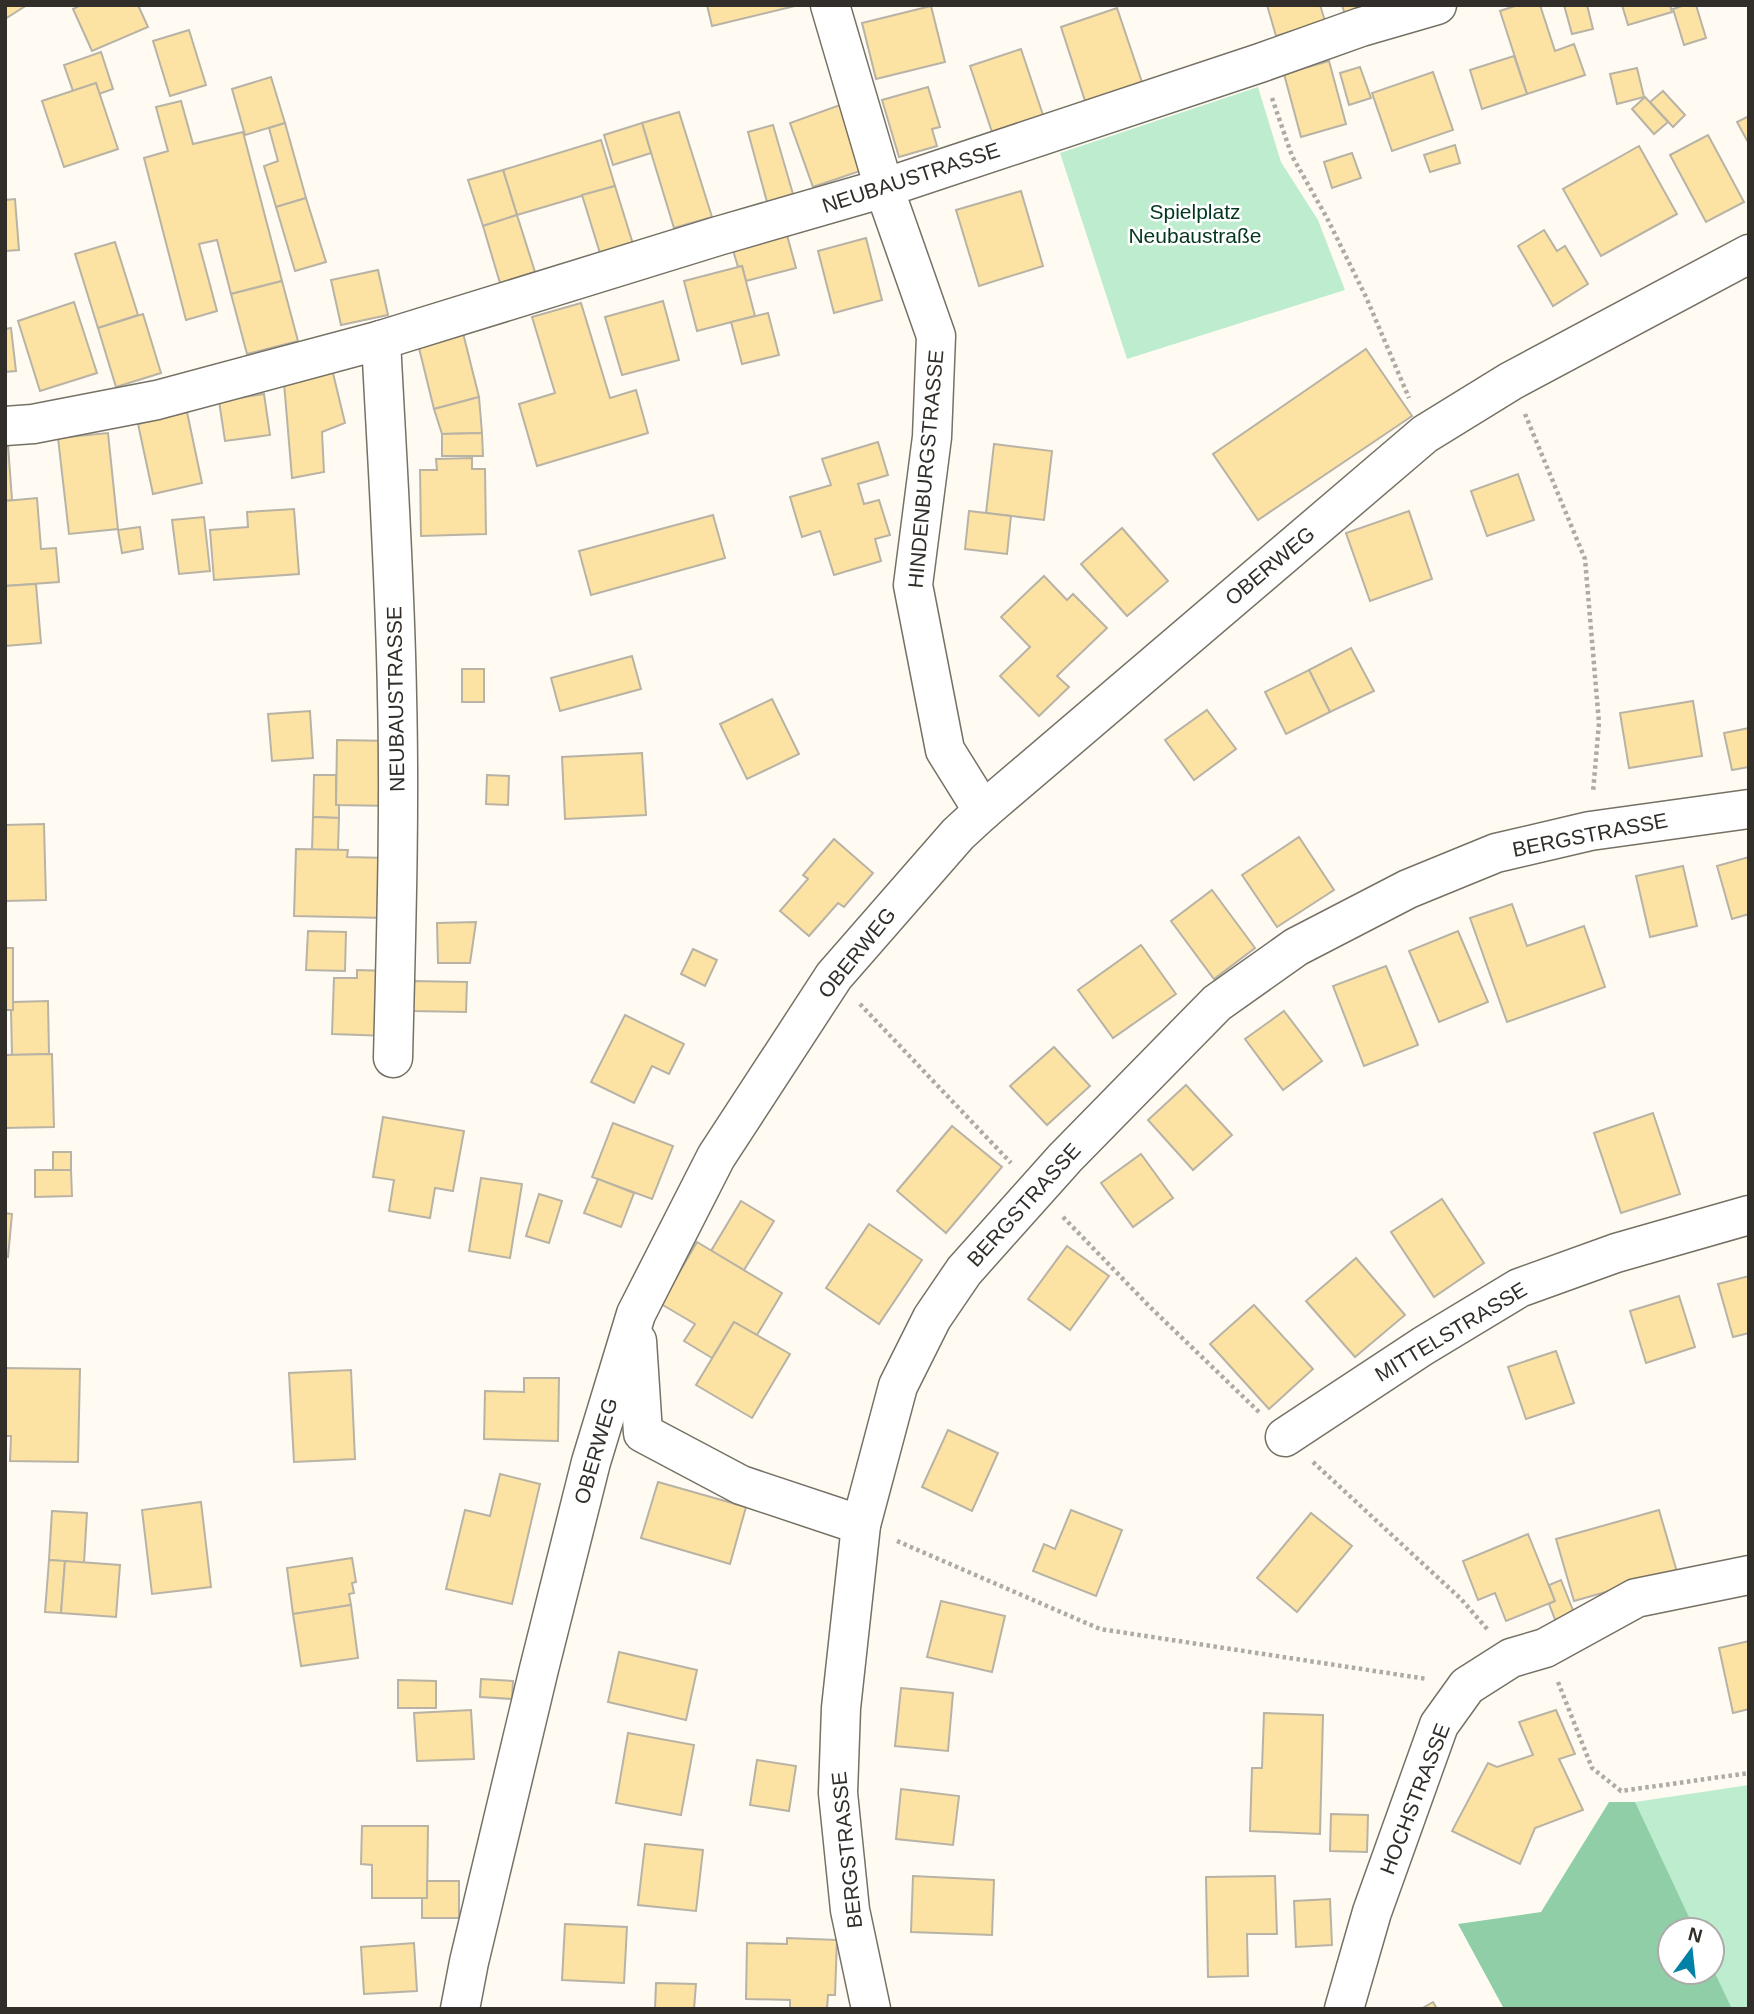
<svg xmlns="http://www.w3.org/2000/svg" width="1754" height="2014" font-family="Arial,sans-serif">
	<rect width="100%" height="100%" fill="#fffbf3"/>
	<g fill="#bdedce" fill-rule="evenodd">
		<path d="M 1258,87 L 1281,162 L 1318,220 L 1345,290 L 1127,359 L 1060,153 Z"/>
		<path d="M 1749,1785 L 1749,2009 L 1586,2009 L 1635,1802 ZM 1670,1930 L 1712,1930 L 1712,1972 L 1670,1972 Z"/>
	</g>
	<path fill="#8fcea7" d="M 1609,1802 L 1635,1802 L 1695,1930 L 1670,1930 L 1670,1972 L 1712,1972 L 1712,1967 L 1732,2009 L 1504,2009 L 1458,1924 L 1541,1912 Z"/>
	<g fill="#fce2a3" stroke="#b9b3a6" stroke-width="2">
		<path d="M 5,5 L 27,5 L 5,19 Z"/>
		<path d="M 81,5 L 138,5 L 148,27 L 92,51 L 73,9 Z"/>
		<path d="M 707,5 L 799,5 L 712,26 Z"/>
		<path d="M 1267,5 L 1320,5 L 1325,21 L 1276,36 Z"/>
		<path d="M 1342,5 L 1392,5 L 1346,18 Z"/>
		<path d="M 1518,5 L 1540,5 L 1555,51 L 1574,44 L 1585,75 L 1527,94 L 1500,11 Z"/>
		<path d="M 1564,5 L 1587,5 L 1593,29 L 1572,34 Z"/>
		<path d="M 1622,5 L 1670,5 L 1672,12 L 1628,25 Z"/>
		<path d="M 1685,5 L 1696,5 L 1706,38 L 1684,45 L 1673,9 Z"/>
		<path d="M 931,6 L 945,62 L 876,79 L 862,23 Z"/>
		<path d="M 1117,8 L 1143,85 L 1086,104 L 1061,27 Z"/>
		<path d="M 189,30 L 206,85 L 170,96 L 153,41 Z"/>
		<path d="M 1021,49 L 1043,115 L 992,132 L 970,66 Z"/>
		<path d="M 101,52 L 113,89 L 99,94 L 96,83 L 73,91 L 64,65 Z"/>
		<path d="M 1514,56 L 1527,94 L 1482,109 L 1470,70 Z"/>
		<path d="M 1329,61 L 1346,124 L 1301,137 L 1284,74 Z"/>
		<path d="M 1360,67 L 1371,98 L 1349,105 L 1340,73 Z"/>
		<path d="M 1637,68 L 1644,97 L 1617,104 L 1610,74 Z"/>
		<path d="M 1433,72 L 1453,130 L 1392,151 L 1372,93 Z"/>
		<path d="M 271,77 L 285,123 L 245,135 L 232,89 Z"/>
		<path d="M 96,83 L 118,149 L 64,167 L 42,101 Z"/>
		<path d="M 928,87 L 940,127 L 932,129 L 937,146 L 899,157 L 882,100 Z"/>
		<path d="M 1663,91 L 1685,115 L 1673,127 L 1650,102 Z"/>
		<path d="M 1645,97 L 1668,122 L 1654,134 L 1632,109 Z"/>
		<path d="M 181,101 L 193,144 L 243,132 L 282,281 L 231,294 L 217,240 L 199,244 L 217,311 L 186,320 L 144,158 L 168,151 L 156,107 Z"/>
		<path d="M 840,105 L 863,170 L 813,187 L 790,123 Z"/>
		<path d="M 679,112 L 712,217 L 674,228 L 642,123 Z"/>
		<path d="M 1749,116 L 1749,144 L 1737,122 Z"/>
		<path d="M 285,123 L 306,198 L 276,207 L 264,166 L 278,161 L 269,128 Z"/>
		<path d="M 642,123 L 651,153 L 613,165 L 604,135 Z"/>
		<path d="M 773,125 L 793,194 L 767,202 L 748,132 Z"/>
		<path d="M 1708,135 L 1744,202 L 1706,222 L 1670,155 Z"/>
		<path d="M 601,140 L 615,186 L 517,215 L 503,170 Z"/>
		<path d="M 1455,145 L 1460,163 L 1430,172 L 1424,155 Z"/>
		<path d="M 1639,146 L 1677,214 L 1601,256 L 1563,189 Z"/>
		<path d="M 1352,153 L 1361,178 L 1332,188 L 1324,162 Z"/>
		<path d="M 503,170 L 517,215 L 483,226 L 468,180 Z"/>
		<path d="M 615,186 L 633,244 L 600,253 L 582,195 Z"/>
		<path d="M 1021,191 L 1043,266 L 979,286 L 956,210 Z"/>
		<path d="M 306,198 L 326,262 L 295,271 L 276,207 Z"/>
		<path d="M 15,199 L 19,250 L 5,251 L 5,200 Z"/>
		<path d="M 517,215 L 535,272 L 500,283 L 483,226 Z"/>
		<path d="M 1544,230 L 1557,251 L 1565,246 L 1588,284 L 1553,306 L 1518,246 Z"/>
		<path d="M 787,235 L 796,268 L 746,281 L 742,266 L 738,267 L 733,250 Z"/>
		<path d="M 866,238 L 882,300 L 834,313 L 818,251 Z"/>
		<path d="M 115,242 L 138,315 L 98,328 L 75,254 Z"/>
		<path d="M 742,266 L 755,316 L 697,331 L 684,281 Z"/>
		<path d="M 378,270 L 388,315 L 341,325 L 331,280 Z"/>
		<path d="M 282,281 L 298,341 L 247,354 L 231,294 Z"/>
		<path d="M 663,301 L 679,360 L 622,375 L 605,317 Z"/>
		<path d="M 74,302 L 97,373 L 40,391 L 18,321 Z"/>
		<path d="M 581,303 L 610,398 L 636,390 L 648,433 L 537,466 L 519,404 L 555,393 L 532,317 Z"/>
		<path d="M 768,313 L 779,355 L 742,364 L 731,322 Z"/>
		<path d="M 143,314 L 161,373 L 116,387 L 98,328 Z"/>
		<path d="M 11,328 L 16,371 L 5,372 L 5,329 Z"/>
		<path d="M 463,333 L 479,397 L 434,409 L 418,344 Z"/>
		<path d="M 1366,349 L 1412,416 L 1258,520 L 1213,454 Z"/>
		<path d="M 332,369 L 345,423 L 322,432 L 324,472 L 292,478 L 284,383 Z"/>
		<path d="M 264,394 L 270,435 L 225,441 L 219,401 Z"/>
		<path d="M 479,397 L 482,433 L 442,434 L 434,409 Z"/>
		<path d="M 187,412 L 202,483 L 153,494 L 138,424 Z"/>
		<path d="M 108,433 L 118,529 L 69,534 L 58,438 Z"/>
		<path d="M 482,433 L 483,456 L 442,456 L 442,434 Z"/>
		<path d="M 878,442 L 888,475 L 858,484 L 864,504 L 879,500 L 890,535 L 875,539 L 881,561 L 834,575 L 820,531 L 802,537 L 790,497 L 831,485 L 822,459 Z"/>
		<path d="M 994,444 L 1052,451 L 1044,520 L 986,513 Z"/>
		<path d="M 5,445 L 8,445 L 12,500 L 5,501 Z"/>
		<path d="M 472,458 L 472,469 L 485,469 L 486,534 L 421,536 L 420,470 L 437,470 L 436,459 Z"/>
		<path d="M 1518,474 L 1534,520 L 1487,536 L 1471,491 Z"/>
		<path d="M 37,498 L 41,549 L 56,548 L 59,582 L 5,586 L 5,501 Z"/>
		<path d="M 294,509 L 299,574 L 214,580 L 210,530 L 248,527 L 247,512 Z"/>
		<path d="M 969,511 L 1011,516 L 1007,554 L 965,549 Z"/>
		<path d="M 1409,511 L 1432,579 L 1370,601 L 1346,533 Z"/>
		<path d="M 713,515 L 725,558 L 591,595 L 579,551 Z"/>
		<path d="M 204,517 L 210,571 L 179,574 L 172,520 Z"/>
		<path d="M 140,527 L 143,549 L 122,553 L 118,530 Z"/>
		<path d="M 1122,528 L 1168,581 L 1127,616 L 1081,564 Z"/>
		<path d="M 1044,576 L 1067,600 L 1073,594 L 1107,628 L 1057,676 L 1069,687 L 1039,716 L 1000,676 L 1030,647 L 1001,617 Z"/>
		<path d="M 36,584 L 41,643 L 5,646 L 5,586 Z"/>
		<path d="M 1351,648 L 1374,691 L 1330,712 L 1309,670 Z"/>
		<path d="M 632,656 L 641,689 L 560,711 L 551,678 Z"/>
		<rect x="462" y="669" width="22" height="33"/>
		<path d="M 1309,670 L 1330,712 L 1286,734 L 1265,692 Z"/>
		<path d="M 772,699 L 799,754 L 747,779 L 720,724 Z"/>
		<path d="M 1693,701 L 1702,756 L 1629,768 L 1620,713 Z"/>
		<path d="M 1207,710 L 1236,749 L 1194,780 L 1165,740 Z"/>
		<path d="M 310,711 L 313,758 L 272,761 L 268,714 Z"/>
		<path d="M 1749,728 L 1749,767 L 1732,770 L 1724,733 Z"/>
		<path d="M 337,740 L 392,741 L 391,806 L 336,805 Z"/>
		<path d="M 642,753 L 646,815 L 565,819 L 562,757 Z"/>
		<path d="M 314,775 L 336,775 L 336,805 L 339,805 L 339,818 L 313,817 Z"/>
		<path d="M 487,775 L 509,776 L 508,805 L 486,804 Z"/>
		<path d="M 313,817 L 339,818 L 338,850 L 312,850 Z"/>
		<path d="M 44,824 L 46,900 L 5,901 L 5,825 Z"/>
		<path d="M 1299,837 L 1334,890 L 1277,927 L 1242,875 Z"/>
		<path d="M 834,839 L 873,873 L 844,907 L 838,903 L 809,936 L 780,911 L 808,879 L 803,875 Z"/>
		<path d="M 296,849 L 348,850 L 347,857 L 388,858 L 387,918 L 294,916 Z"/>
		<path d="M 1749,857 L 1749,914 L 1732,919 L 1717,866 Z"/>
		<path d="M 1683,866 L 1697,926 L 1650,937 L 1636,876 Z"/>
		<path d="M 1212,890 L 1255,948 L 1214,979 L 1171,921 Z"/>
		<path d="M 1512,904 L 1527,946 L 1584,926 L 1605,987 L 1507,1022 L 1470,918 Z"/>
		<path d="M 476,922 L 470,963 L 438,963 L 437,923 Z"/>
		<path d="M 308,931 L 346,932 L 345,971 L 306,970 Z"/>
		<path d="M 1458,931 L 1488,1002 L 1439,1022 L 1409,951 Z"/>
		<path d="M 1141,945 L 1176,994 L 1113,1038 L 1078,990 Z"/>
		<rect x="5" y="948" width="8" height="62"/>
		<path d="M 693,949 L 717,960 L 705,986 L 681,974 Z"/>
		<path d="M 1386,966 L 1418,1045 L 1364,1066 L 1333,986 Z"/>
		<path d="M 357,970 L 390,971 L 388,1036 L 332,1034 L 334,978 L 357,978 Z"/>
		<path d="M 412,981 L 467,982 L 466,1012 L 412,1011 Z"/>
		<path d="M 48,1001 L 49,1054 L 12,1055 L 11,1010 L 13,1010 L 13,1002 Z"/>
		<path d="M 1284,1011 L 1322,1061 L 1283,1090 L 1245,1039 Z"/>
		<path d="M 625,1015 L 684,1044 L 669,1074 L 652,1066 L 634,1103 L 591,1082 Z"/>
		<path d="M 1054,1047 L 1090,1086 L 1047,1125 L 1010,1086 Z"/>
		<path d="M 52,1054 L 54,1127 L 5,1128 L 5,1055 Z"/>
		<path d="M 1186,1085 L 1232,1135 L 1193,1170 L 1148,1120 Z"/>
		<path d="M 1653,1113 L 1680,1194 L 1621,1213 L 1594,1133 Z"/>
		<path d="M 383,1117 L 464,1131 L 453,1191 L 435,1188 L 430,1218 L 389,1211 L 394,1180 L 373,1177 Z"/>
		<path d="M 613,1123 L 673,1146 L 652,1199 L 592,1177 Z"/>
		<path d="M 952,1126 L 1002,1167 L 946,1233 L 897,1191 Z"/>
		<rect x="53" y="1152" width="18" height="18"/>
		<path d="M 1141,1154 L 1173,1198 L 1133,1227 L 1101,1183 Z"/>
		<path d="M 35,1170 L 71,1170 L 72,1196 L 35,1197 Z"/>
		<path d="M 481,1178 L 522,1184 L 510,1258 L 469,1251 Z"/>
		<path d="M 598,1179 L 634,1193 L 621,1227 L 584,1213 Z"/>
		<path d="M 539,1194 L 562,1201 L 549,1243 L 526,1236 Z"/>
		<path d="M 1442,1199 L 1484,1263 L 1434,1297 L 1391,1232 Z"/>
		<path d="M 741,1201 L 774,1221 L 744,1270 L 711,1251 Z"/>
		<path d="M 5,1213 L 12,1214 L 8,1257 L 5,1256 Z"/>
		<path d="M 869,1224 L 922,1260 L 879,1324 L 826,1288 Z"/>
		<path d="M 697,1242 L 782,1293 L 757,1335 L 734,1322 L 712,1358 L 684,1341 L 695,1324 L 661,1304 Z"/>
		<path d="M 1067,1246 L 1109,1276 L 1070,1330 L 1028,1299 Z"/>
		<path d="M 1356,1258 L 1405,1315 L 1355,1357 L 1306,1301 Z"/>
		<path d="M 1749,1276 L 1749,1333 L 1733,1337 L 1718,1284 Z"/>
		<path d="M 1679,1296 L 1695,1347 L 1646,1363 L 1630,1311 Z"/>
		<path d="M 1254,1305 L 1313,1369 L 1269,1409 L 1210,1344 Z"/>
		<path d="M 734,1322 L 790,1354 L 752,1418 L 696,1385 Z"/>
		<path d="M 1556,1351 L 1574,1403 L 1526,1419 L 1508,1367 Z"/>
		<path d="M 5,1368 L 80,1369 L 78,1462 L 10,1461 L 11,1436 L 5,1436 Z"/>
		<path d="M 351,1370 L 355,1459 L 294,1462 L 289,1373 Z"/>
		<path d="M 524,1378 L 559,1378 L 558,1441 L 484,1439 L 485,1391 L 524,1392 Z"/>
		<path d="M 948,1430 L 998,1453 L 972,1511 L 922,1487 Z"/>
		<path d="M 500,1474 L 540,1484 L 512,1604 L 446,1589 L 465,1510 L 490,1516 Z"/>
		<path d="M 658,1482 L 746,1507 L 730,1564 L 641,1538 Z"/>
		<path d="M 201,1502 L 211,1587 L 152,1594 L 142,1510 Z"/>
		<path d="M 1071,1510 L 1122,1530 L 1096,1596 L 1033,1571 L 1044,1544 L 1055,1549 Z"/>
		<path d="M 1659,1510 L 1677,1572 L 1574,1601 L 1556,1539 Z"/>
		<path d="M 52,1511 L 87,1513 L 84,1563 L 49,1560 Z"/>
		<path d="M 1311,1513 L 1352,1546 L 1297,1612 L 1257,1578 Z"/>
		<path d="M 1528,1534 L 1555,1601 L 1506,1621 L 1495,1593 L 1478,1600 L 1463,1561 Z"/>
		<path d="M 352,1558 L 356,1582 L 352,1583 L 354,1593 L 349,1594 L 351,1605 L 293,1614 L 287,1568 Z"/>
		<path d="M 49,1560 L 65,1561 L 61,1613 L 45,1612 Z"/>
		<path d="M 65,1561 L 120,1565 L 116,1617 L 61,1613 Z"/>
		<path d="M 1561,1580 L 1576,1618 L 1558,1627 L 1549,1604 L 1555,1601 L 1549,1585 Z"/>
		<path d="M 941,1601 L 1005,1616 L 992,1672 L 927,1657 Z"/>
		<path d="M 351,1605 L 358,1658 L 301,1666 L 293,1614 Z"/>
		<path d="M 1749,1641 L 1749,1709 L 1733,1713 L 1719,1648 Z"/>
		<path d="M 619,1652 L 697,1670 L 686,1720 L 608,1702 Z"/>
		<path d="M 481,1679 L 513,1681 L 512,1699 L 480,1697 Z"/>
		<path d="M 398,1680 L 436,1681 L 436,1708 L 398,1708 Z"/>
		<path d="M 901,1688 L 953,1693 L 948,1751 L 895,1746 Z"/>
		<path d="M 471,1710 L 474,1759 L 417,1761 L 414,1713 Z"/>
		<path d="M 1556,1710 L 1575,1754 L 1559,1759 L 1583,1810 L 1535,1828 L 1520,1864 L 1452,1831 L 1488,1763 L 1497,1767 L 1533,1755 L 1519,1722 Z"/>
		<path d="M 1264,1713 L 1323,1715 L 1320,1834 L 1250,1831 L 1252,1768 L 1262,1768 Z"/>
		<path d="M 628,1733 L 694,1745 L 681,1815 L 616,1803 Z"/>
		<path d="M 757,1760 L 796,1766 L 789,1811 L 750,1805 Z"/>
		<path d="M 901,1789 L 959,1796 L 953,1845 L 896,1839 Z"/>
		<path d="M 1331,1814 L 1368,1815 L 1367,1852 L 1330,1851 Z"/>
		<path d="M 362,1826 L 428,1826 L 427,1898 L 372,1898 L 372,1865 L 361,1864 Z"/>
		<path d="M 645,1844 L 703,1850 L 696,1911 L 638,1905 Z"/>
		<path d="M 913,1876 L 994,1880 L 992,1935 L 911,1932 Z"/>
		<path d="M 1275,1876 L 1277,1934 L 1247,1934 L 1248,1976 L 1208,1977 L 1206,1877 Z"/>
		<path d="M 427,1881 L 459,1881 L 459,1918 L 422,1918 L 422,1898 L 427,1898 Z"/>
		<path d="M 1330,1899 L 1332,1945 L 1296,1947 L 1294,1901 Z"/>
		<path d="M 565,1924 L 627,1927 L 624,1983 L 562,1980 Z"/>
		<path d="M 787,1938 L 837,1940 L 835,1995 L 828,1995 L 827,2009 L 790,2009 L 790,2000 L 746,1999 L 747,1943 L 787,1944 Z"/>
		<path d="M 414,1943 L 417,1991 L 364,1994 L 361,1947 Z"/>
		<path d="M 656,1983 L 696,1984 L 694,2009 L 655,2009 Z"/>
		<path d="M 1433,2002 L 1437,2009 L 1421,2009 Z"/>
	</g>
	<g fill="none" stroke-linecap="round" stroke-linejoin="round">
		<g stroke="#767165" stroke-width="41">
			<g id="minor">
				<path d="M 830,5 L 884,188 L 936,336 L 932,437 L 913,585 L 945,750 L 983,811"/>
				<path d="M 381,340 C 387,459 395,577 397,696 C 400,817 396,937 393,1058"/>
				<path d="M 5,426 L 33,424 L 157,400 L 381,340 L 718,236 L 884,188 L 1260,63 L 1361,27 L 1437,5"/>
				<path d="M 637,1341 L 643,1433 L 741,1485 L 861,1525"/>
				<path d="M 1285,1437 L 1423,1346 L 1519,1288 L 1616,1253 L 1749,1215"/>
				<path d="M 460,2009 L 469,1962 L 539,1669 L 591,1462 L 636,1314 L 716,1157 L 834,976 L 958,834 L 983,811 L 1425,434 L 1511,381 L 1749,254"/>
				<path d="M 871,2009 L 850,1910 L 838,1793 L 841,1708 L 861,1525 L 898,1386 L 932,1318 L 964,1271 L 1065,1158 L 1217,1003 L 1296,947 L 1408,889 L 1496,853 L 1590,831 L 1749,809"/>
				<path d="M 1344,2009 L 1372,1912 L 1439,1725 L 1467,1686 L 1511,1658 L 1545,1648 L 1636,1598 L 1749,1575"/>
			</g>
		</g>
		<g stroke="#aeaaa4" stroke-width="4.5" stroke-dasharray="3.5 3.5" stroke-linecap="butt">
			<path d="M 1272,98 L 1292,156 L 1327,218 L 1366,297 L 1409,398"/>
			<path d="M 1525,414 L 1585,559 L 1599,723 L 1593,792"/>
			<path d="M 860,1004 L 1011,1163"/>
			<path d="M 1063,1217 L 1149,1306 L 1260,1413"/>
			<path d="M 1313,1462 L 1461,1599 L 1488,1630"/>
			<path d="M 897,1541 L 1100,1629 L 1427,1679"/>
			<path d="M 1558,1682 L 1592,1768 L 1621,1791 L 1749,1773"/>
		</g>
		<use href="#minor" stroke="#fff" stroke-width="38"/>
	</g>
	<g text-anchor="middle" stroke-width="5" stroke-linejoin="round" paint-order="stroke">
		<g font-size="21" fill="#312e29" stroke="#fff">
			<text transform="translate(911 178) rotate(-18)" y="7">NEUBAUSTRASSE</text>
			<text transform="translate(926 469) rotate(-85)" y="7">HINDENBURGSTRASSE</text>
			<text transform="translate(1270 566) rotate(-40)" y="7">OBERWEG</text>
			<text transform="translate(396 699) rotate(-91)" y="7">NEUBAUSTRASSE</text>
			<text transform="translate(1590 835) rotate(-11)" y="7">BERGSTRASSE</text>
			<text transform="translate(857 953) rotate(-51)" y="7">OBERWEG</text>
			<text transform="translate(1024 1205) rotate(-48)" y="7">BERGSTRASSE</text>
			<text transform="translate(1451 1332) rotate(-31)" y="7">MITTELSTRASSE</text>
			<text transform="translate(596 1451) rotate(-74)" y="7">OBERWEG</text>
			<text transform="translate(1415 1799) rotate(-69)" y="7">HOCHSTRASSE</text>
			<text transform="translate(847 1850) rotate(-96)" y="7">BERGSTRASSE</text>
		</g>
		<g font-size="21" fill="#02361e" stroke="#fff">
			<text x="1195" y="219">Spielplatz<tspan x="1195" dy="24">Neubaustraße</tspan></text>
		</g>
	</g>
	<rect width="1754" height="2014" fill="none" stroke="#312e29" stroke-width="14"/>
	<g transform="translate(1691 1951) rotate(15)"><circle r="33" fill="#ffffff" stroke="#adaba9" stroke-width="2"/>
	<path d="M0-5L12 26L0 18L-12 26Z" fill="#0082a6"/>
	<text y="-10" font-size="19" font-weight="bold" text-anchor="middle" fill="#312e29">N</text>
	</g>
</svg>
